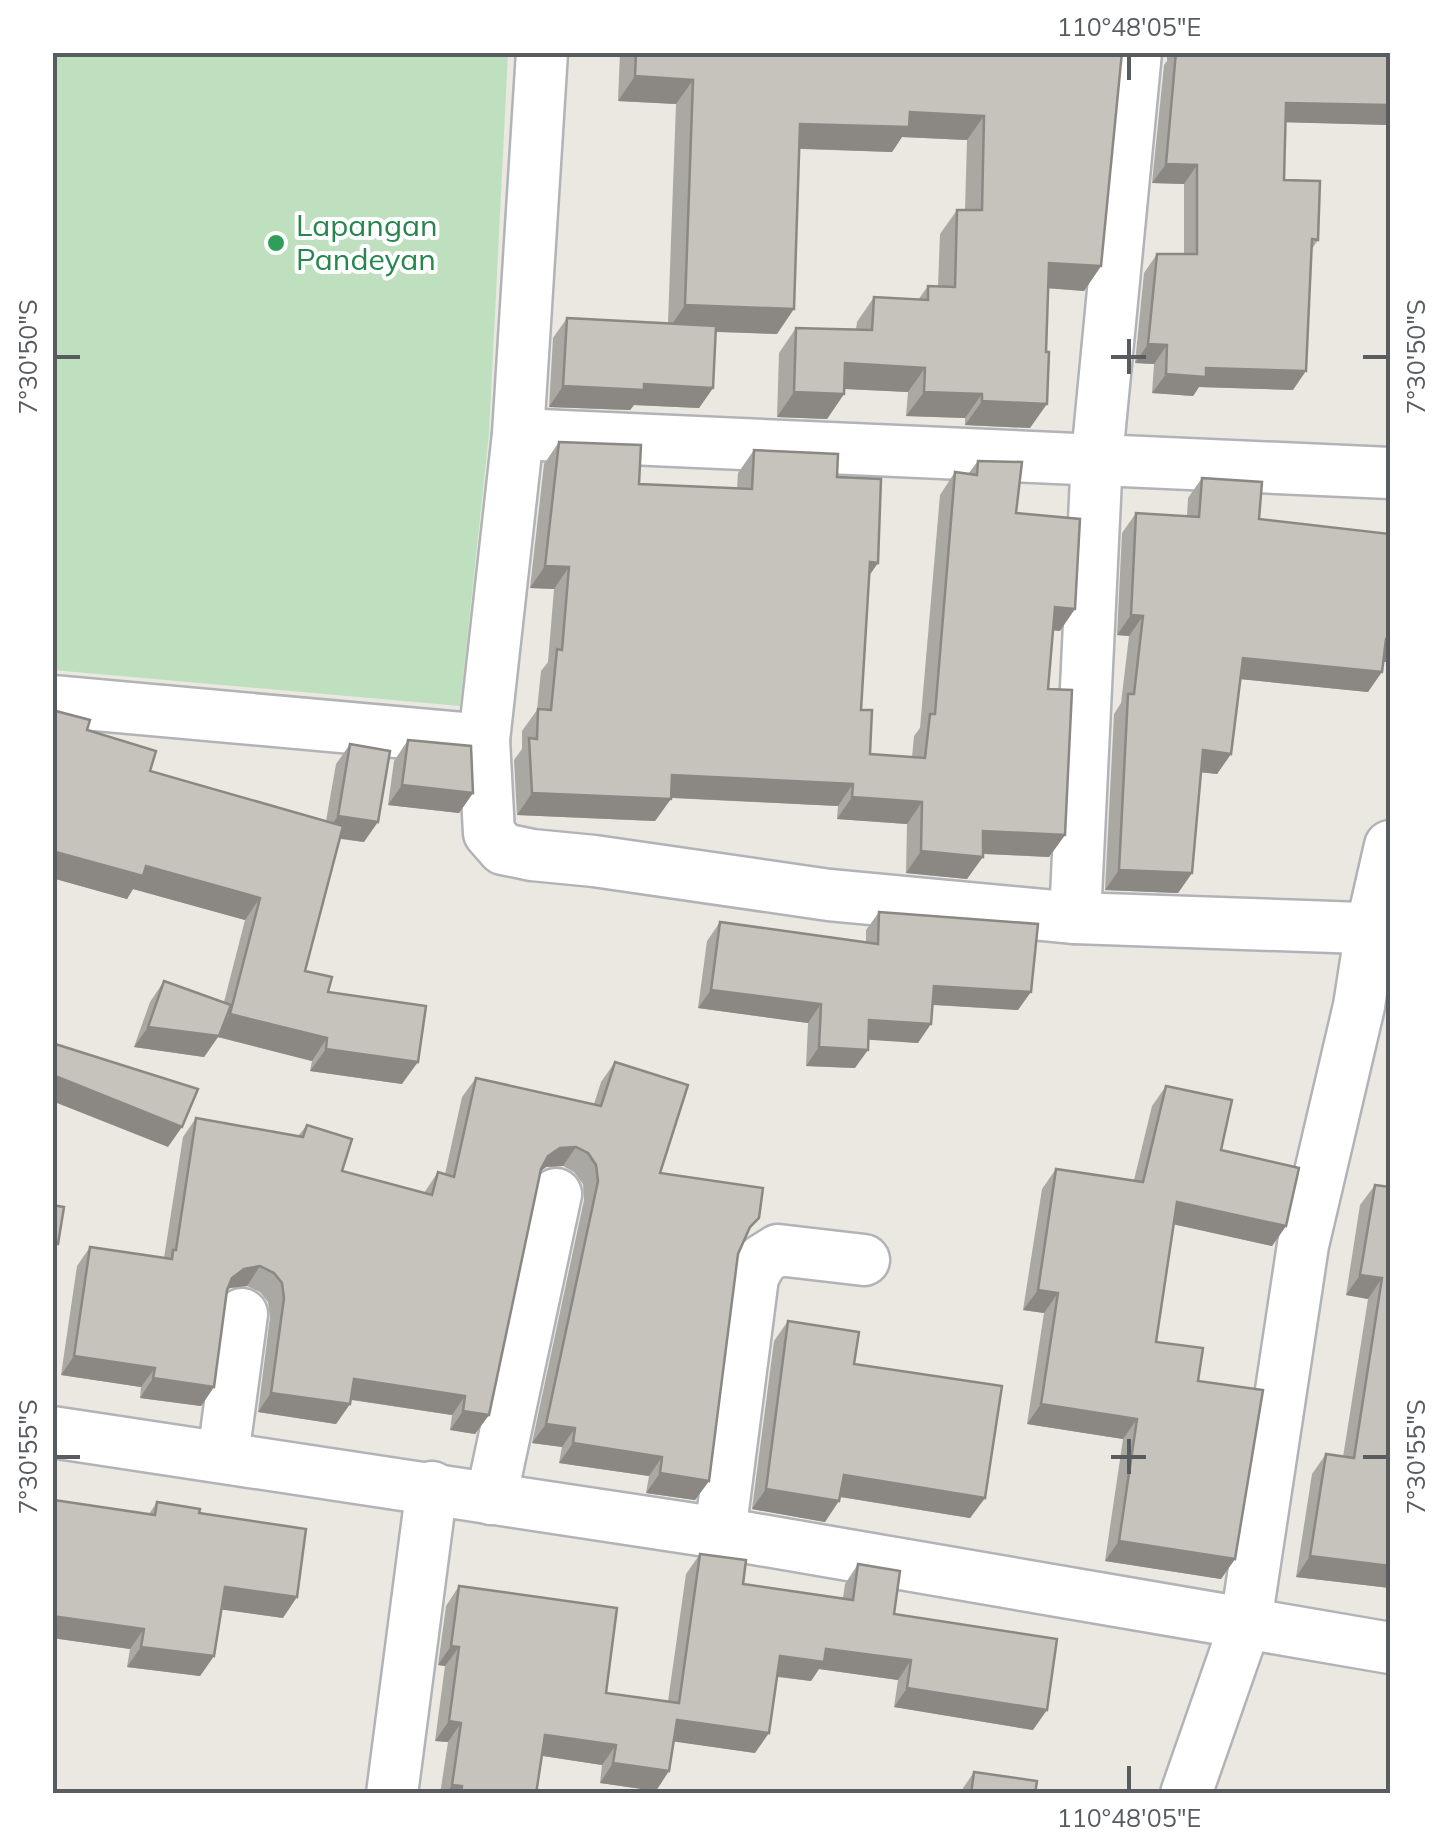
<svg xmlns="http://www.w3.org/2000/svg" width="1443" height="1846" font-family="Mulish,sans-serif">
	<rect width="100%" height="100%" fill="#eae8e0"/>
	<path fill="#bfe0be" d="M 52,53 L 508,53 L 489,434 L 460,706 L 53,670 Z"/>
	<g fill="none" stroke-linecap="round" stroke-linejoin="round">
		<g stroke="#b1b3b7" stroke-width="55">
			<g id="street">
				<path d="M 518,434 L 1390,473"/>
				<path d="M 52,701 L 484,740 L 518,434 L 542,52"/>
				<path d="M 484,740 L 489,833 L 503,849 L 532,855 L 594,861 L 829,895 L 1075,918 L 1390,929"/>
				<path d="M 1075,918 L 1097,457 L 1136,52"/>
				<path d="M 52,1432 L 720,1533 L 1390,1648"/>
				<path d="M 223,1456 L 242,1314"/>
				<path d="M 491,1499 L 556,1194"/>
				<path d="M 720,1533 L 753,1277 L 762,1260 L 778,1250 L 864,1260"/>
				<path d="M 392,1794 L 432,1487"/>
				<path d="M 1186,1794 L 1246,1622 L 1303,1245 L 1359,1006 L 1371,929 L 1390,846"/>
			</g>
		</g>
		<use href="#street" stroke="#fff" stroke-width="50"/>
	</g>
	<g fill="#aaa8a3">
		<path d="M 620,52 L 1122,52 L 1101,266 L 1084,291 L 1048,288 L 1030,428 L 965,425 L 965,418 L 906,416 L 908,392 L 844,389 L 844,394 L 827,419 L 777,417 L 779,353 L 796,328 L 856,329 L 857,322 L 874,297 L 918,300 L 928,286 L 938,286 L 940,234 L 957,210 L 965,210 L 967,140 L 902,137 L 892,152 L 800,149 L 777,334 L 716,332 L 713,388 L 699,408 L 634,405 L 630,410 L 549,407 L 553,338 L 567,318 L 668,323 L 676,104 L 618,101 Z"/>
		<path d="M 1167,52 L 1390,52 L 1390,125 L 1286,122 L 1284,180 L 1318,240 L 1312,249 L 1293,390 L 1199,387 L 1193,396 L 1152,393 L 1154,364 L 1135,363 L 1144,273 L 1157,254 L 1184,254 L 1184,184 L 1152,183 L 1164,65 L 1167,61 Z"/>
		<path d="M 559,442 L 639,484 L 737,489 L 738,473 L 754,450 L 837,477 L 878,563 L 869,576 L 861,710 L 870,754 L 912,757 L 914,736 L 920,728 L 940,495 L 955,472 L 968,474 L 978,461 L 1016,513 L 1060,631 L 1053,630 L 1048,689 L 1065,835 L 1049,857 L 983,854 L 967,879 L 906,873 L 907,824 L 837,819 L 838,806 L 671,798 L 655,821 L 517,815 L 514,760 L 522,749 L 522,731 L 537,710 L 541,671 L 548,662 L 554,589 L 530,588 L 544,464 Z"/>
		<path d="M 1202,478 L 1259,519 L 1390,534 L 1390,663 L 1383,661 L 1368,692 L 1241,679 L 1231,754 L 1217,774 L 1201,772 L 1192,873 L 1178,893 L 1105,890 L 1114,714 L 1121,703 L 1129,636 L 1117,635 L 1122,533 L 1136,513 L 1187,516 L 1188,498 Z"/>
		<path d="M 52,710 L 150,771 L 326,821 L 336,764 L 350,744 L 364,842 L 340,839 L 305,971 L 328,992 L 402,1084 L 310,1071 L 312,1061 L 218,1037 L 204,1057 L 134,1047 L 150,1002 L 164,981 L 224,1002 L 245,920 L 133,889 L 127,899 L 52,878 Z"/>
		<path d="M 408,740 L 473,793 L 459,813 L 388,805 L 394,761 Z"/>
		<path d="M 879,912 L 1018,1010 L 933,1005 L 918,1043 L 869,1039 L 855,1068 L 806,1066 L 808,1023 L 698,1008 L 707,941 L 720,922 L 866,942 L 866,930 Z"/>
		<path d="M 615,1062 L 660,1173 L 747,1235 L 738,1254 L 709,1481 L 695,1500 L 646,1493 L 649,1476 L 559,1463 L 562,1447 L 532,1443 L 584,1200 L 583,1184 L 574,1172 L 563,1166 L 546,1167 L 541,1171 L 489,1415 L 475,1434 L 450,1430 L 452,1415 L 351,1400 L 350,1404 L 336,1424 L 258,1412 L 270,1317 L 268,1302 L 260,1292 L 247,1286 L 230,1288 L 227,1290 L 214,1387 L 201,1406 L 140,1398 L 141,1387 L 61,1375 L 77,1266 L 90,1247 L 164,1258 L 183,1137 L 196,1118 L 298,1136 L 307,1125 L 342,1171 L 424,1193 L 438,1172 L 445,1174 L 462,1097 L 476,1078 L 594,1104 L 601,1082 Z"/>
		<path d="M 1166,1086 L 1286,1226 L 1272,1246 L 1174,1224 L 1156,1342 L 1198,1381 L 1235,1559 L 1221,1579 L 1105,1561 L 1123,1439 L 1027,1424 L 1044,1313 L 1023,1310 L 1042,1189 L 1056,1169 L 1134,1180 L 1152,1106 Z"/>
		<path d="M 1375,1185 L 1390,1187 L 1390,1588 L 1296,1577 L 1312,1474 L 1326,1454 L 1343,1457 L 1368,1299 L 1346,1295 L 1360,1205 Z"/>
		<path d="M 788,1321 L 854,1364 L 985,1498 L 970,1518 L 840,1497 L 825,1522 L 752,1509 L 774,1341 Z"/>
		<path d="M 54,1500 L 149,1514 L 157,1502 L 199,1513 L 283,1618 L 221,1609 L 214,1656 L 200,1676 L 127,1667 L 130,1649 L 52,1638 Z"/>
		<path d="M 700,1554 L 743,1584 L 843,1598 L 845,1584 L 858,1564 L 894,1614 L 1033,1730 L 894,1707 L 898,1680 L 819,1669 L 811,1681 L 777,1677 L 755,1753 L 674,1741 L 656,1791 L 600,1783 L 602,1765 L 542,1756 L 536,1794 L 440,1794 L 448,1742 L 435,1741 L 445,1666 L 438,1665 L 446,1606 L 459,1586 L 606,1693 L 668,1701 L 686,1574 Z"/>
		<path d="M 974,1772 L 1035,1794 L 959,1794 Z"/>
	</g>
	<g fill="#8b8884">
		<path d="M 635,76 L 693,80 L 676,104 L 618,101 Z"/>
		<path d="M 1286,103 L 1390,105 L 1390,125 L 1273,122 Z"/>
		<path d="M 910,112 L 984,116 L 967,140 L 902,137 L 892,152 L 783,148 L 800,124 Z"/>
		<path d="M 1166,164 L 1197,165 L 1184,184 L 1152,183 Z"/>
		<path d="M 1049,263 L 1101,266 L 1084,291 L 1032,287 Z"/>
		<path d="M 685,305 L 794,309 L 777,334 L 668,330 Z"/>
		<path d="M 1148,344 L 1167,345 L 1154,364 L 1135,363 Z"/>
		<path d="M 845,363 L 925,368 L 908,392 L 827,388 Z"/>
		<path d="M 1206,368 L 1306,371 L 1293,390 L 1199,387 L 1193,396 L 1152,393 L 1166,374 Z"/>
		<path d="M 644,384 L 713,388 L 699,408 L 634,405 L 630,410 L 549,407 L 563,386 Z"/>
		<path d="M 794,392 L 844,394 L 827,419 L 777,417 Z"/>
		<path d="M 924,392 L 982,394 L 965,418 L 906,416 Z"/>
		<path d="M 982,401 L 1047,404 L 1030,428 L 965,425 Z"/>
		<path d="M 870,562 L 878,563 L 862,585 Z"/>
		<path d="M 545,566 L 569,567 L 554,589 L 530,588 Z"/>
		<path d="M 1055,607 L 1075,609 L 1060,631 L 1040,629 Z"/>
		<path d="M 1131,615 L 1143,616 L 1129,636 L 1117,635 Z"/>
		<path d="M 1386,639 L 1390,640 L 1390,663 L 1372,659 Z"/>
		<path d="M 1243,658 L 1382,672 L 1368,692 L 1229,678 Z"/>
		<path d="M 1203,750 L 1231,754 L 1217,774 L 1189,771 Z"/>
		<path d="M 672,775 L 853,784 L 838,806 L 656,797 Z"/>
		<path d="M 402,785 L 473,793 L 459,813 L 388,805 Z"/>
		<path d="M 532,793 L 671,799 L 655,821 L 517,815 Z"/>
		<path d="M 852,797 L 922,802 L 907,824 L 837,819 Z"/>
		<path d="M 338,816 L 378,822 L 364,842 L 324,836 Z"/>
		<path d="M 983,831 L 1065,835 L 1049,857 L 968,853 Z"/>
		<path d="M 52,851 L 146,866 L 260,898 L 245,920 L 133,889 L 127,899 L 52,878 Z"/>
		<path d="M 921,851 L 983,857 L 967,879 L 906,873 Z"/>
		<path d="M 1119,870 L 1192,873 L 1178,893 L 1105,890 Z"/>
		<path d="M 934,986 L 1031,992 L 1018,1010 L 921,1004 Z"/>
		<path d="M 711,990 L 821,1004 L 808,1023 L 698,1008 Z"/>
		<path d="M 230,1014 L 327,1038 L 312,1061 L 218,1037 L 204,1057 L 134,1047 L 148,1027 L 215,1036 Z"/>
		<path d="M 869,1020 L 931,1024 L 918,1043 L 857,1039 Z"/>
		<path d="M 819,1047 L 868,1050 L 855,1068 L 806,1066 Z"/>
		<path d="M 326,1049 L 418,1062 L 402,1084 L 310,1071 Z"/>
		<path d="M 55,1076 L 182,1127 L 168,1147 L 52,1101 L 52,1080 Z"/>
		<path d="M 576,1147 L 563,1166 L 546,1167 L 534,1176 L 548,1156 L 560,1148 Z"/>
		<path d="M 1177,1202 L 1286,1226 L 1272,1246 L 1163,1222 Z"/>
		<path d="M 260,1266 L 247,1286 L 230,1288 L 219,1297 L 232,1278 L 244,1269 Z"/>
		<path d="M 1360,1275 L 1382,1278 L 1368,1299 L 1346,1295 Z"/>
		<path d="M 1038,1290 L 1058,1293 L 1044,1313 L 1023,1310 Z"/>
		<path d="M 74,1356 L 155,1368 L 141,1387 L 61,1375 Z"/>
		<path d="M 153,1378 L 214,1387 L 201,1406 L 140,1398 Z"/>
		<path d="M 354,1379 L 465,1396 L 452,1415 L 341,1398 Z"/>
		<path d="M 271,1393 L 350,1404 L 336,1424 L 258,1412 Z"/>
		<path d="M 1041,1404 L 1137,1419 L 1123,1439 L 1027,1424 Z"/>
		<path d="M 463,1411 L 489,1415 L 475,1434 L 450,1430 Z"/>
		<path d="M 546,1424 L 575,1428 L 562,1447 L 532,1443 Z"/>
		<path d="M 573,1443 L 662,1457 L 649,1476 L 559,1463 Z"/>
		<path d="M 660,1473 L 709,1481 L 695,1500 L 646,1493 Z"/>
		<path d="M 844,1475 L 985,1498 L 970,1518 L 829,1495 Z"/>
		<path d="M 766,1489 L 839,1501 L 825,1522 L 752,1509 Z"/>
		<path d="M 1119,1541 L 1235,1559 L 1221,1579 L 1105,1561 Z"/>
		<path d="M 1310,1556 L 1390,1566 L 1390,1588 L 1296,1577 Z"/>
		<path d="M 225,1587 L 297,1597 L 283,1618 L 210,1608 Z"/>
		<path d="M 52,1616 L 144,1629 L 130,1649 L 52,1638 Z"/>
		<path d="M 451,1646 L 459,1647 L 445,1666 L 438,1665 Z"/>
		<path d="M 141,1647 L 214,1656 L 200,1676 L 127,1667 Z"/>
		<path d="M 826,1649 L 911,1660 L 898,1680 L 819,1669 L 811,1681 L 766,1675 L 780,1656 Z"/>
		<path d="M 907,1688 L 1047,1710 L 1033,1730 L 894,1707 Z"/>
		<path d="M 677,1720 L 769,1733 L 755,1753 L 663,1740 Z"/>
		<path d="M 449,1721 L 461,1723 L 448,1742 L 435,1741 Z"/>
		<path d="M 545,1735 L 616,1745 L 602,1765 L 531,1754 Z"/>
		<path d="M 613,1763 L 669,1771 L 656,1791 L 600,1783 Z"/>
		<path d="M 452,1785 L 462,1786 L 456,1794 L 446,1794 Z"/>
	</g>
	<g fill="#c6c3bd" stroke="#8b8884" stroke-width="2.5">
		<path d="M 636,52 L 1122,52 L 1101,266 L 1049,263 L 1046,352 L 1049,352 L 1047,404 L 982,401 L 982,394 L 924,392 L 925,368 L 845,363 L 844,394 L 794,392 L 796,328 L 872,330 L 874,297 L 928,300 L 928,286 L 955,287 L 957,210 L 982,210 L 984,116 L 910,112 L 909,127 L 800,124 L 794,309 L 685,305 L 693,80 L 635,76 Z"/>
		<path d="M 1176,52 L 1390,52 L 1390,105 L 1286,103 L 1284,180 L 1320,181 L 1318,240 L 1312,239 L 1306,371 L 1206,368 L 1206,377 L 1166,374 L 1167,345 L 1148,344 L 1157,254 L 1197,254 L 1197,165 L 1166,164 Z"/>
		<path d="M 567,318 L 716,326 L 713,388 L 644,384 L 644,390 L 563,386 Z"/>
		<path d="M 559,442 L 641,445 L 639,484 L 752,489 L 754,450 L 838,454 L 837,477 L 881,479 L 878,563 L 870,562 L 861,710 L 872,710 L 870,754 L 925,758 L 930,714 L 935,714 L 955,472 L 977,475 L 978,461 L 1022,462 L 1016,513 L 1080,519 L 1075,609 L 1055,607 L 1048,689 L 1072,690 L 1065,835 L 983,831 L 983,857 L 921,851 L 922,802 L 852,797 L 853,784 L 672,775 L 671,799 L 532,793 L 529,738 L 537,739 L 538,709 L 551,710 L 557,649 L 562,650 L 569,567 L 545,566 Z"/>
		<path d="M 1202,478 L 1262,482 L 1259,519 L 1390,534 L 1390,640 L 1386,639 L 1382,672 L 1243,658 L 1231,754 L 1203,750 L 1192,873 L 1119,870 L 1128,694 L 1134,694 L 1143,616 L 1131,615 L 1136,513 L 1199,517 Z"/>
		<path d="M 52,710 L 90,720 L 87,730 L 156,751 L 150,771 L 343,826 L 305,971 L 332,977 L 328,992 L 426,1006 L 418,1062 L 326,1049 L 327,1038 L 230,1014 L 260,898 L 146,866 L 143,876 L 52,851 Z"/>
		<path d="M 408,740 L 471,746 L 473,793 L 402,785 Z"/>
		<path d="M 350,744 L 390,751 L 378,822 L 338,816 Z"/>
		<path d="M 879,912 L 1038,924 L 1031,992 L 934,986 L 931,1024 L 869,1020 L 868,1050 L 819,1047 L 821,1004 L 711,990 L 720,922 L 878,944 Z"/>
		<path d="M 164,981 L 231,1005 L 219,1036 L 148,1027 Z"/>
		<path d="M 52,1043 L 198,1089 L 182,1127 L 55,1076 L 52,1084 Z"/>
		<path d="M 615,1062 L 688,1085 L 660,1173 L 763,1188 L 759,1218 L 750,1227 L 738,1254 L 709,1481 L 660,1473 L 662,1457 L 573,1443 L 575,1428 L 546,1424 L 598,1181 L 596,1165 L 588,1153 L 576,1147 L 560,1148 L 548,1156 L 541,1169 L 489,1415 L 463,1411 L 465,1396 L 354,1379 L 350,1404 L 271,1393 L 284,1298 L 282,1283 L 274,1273 L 260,1266 L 244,1269 L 232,1278 L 227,1290 L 214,1387 L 153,1378 L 155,1368 L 74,1356 L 90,1247 L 172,1259 L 173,1250 L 176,1250 L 196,1118 L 303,1137 L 307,1125 L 352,1139 L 342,1171 L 432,1195 L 438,1172 L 454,1177 L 476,1078 L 601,1106 Z"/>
		<path d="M 1166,1086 L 1232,1100 L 1221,1150 L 1299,1168 L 1286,1226 L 1177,1202 L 1156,1342 L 1203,1348 L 1198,1381 L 1263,1390 L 1235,1559 L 1119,1541 L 1137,1419 L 1041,1404 L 1058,1293 L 1038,1290 L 1056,1169 L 1143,1182 Z"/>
		<path d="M 1375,1185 L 1390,1187 L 1390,1566 L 1310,1556 L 1326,1454 L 1354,1458 L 1382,1278 L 1360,1275 Z"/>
		<path d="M 52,1205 L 64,1207 L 58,1244 L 54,1243 L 52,1248 Z"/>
		<path d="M 788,1321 L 859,1332 L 854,1364 L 1002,1386 L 985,1498 L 844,1475 L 839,1501 L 766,1489 Z"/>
		<path d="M 54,1500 L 155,1515 L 157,1502 L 200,1509 L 199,1513 L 306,1529 L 297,1597 L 225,1587 L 214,1656 L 141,1647 L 144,1629 L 52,1616 Z"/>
		<path d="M 700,1554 L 746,1560 L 743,1584 L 853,1600 L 858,1564 L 900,1571 L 894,1614 L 1057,1639 L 1047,1710 L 907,1688 L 911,1660 L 826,1649 L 824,1662 L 780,1656 L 769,1733 L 677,1720 L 669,1771 L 613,1763 L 616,1745 L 545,1735 L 536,1794 L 461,1794 L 462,1786 L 452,1785 L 461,1723 L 449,1721 L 459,1647 L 451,1646 L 459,1586 L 617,1608 L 606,1693 L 679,1703 Z"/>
		<path d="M 974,1772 L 1037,1781 L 1035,1794 L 971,1794 Z"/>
	</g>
	<path fill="none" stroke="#595c5f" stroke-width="4" d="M 1129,55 L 1129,80M 1129,339 L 1129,374M 55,357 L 80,357M 1111,357 L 1146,357M 1363,357 L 1388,357M 1129,1439 L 1129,1474M 55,1457 L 80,1457M 1111,1457 L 1146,1457M 1363,1457 L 1388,1457M 1129,1766 L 1129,1791"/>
	<circle fill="#2e9e5b" stroke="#fff" stroke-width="4" cx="276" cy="243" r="10"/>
	<g text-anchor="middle" stroke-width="8" stroke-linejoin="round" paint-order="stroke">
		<g font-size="30" fill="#27864d" stroke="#fff" text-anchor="start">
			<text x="296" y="236">Lapangan<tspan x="296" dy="34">Pandeyan</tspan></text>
		</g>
	</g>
	<rect width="1443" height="1846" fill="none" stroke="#ffffff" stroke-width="110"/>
	<rect x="55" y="55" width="1333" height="1736" fill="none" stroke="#595c5f" stroke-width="4"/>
	<g font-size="25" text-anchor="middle" fill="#595c5f">
		<text x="1129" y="36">110°48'05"E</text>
		<text transform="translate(28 357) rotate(-90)" y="9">7°30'50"S</text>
		<text transform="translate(1416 357) rotate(-90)" y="9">7°30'50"S</text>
		<text transform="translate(28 1457) rotate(-90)" y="9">7°30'55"S</text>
		<text transform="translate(1416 1457) rotate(-90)" y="9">7°30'55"S</text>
		<text x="1129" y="1827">110°48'05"E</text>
	</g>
</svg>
